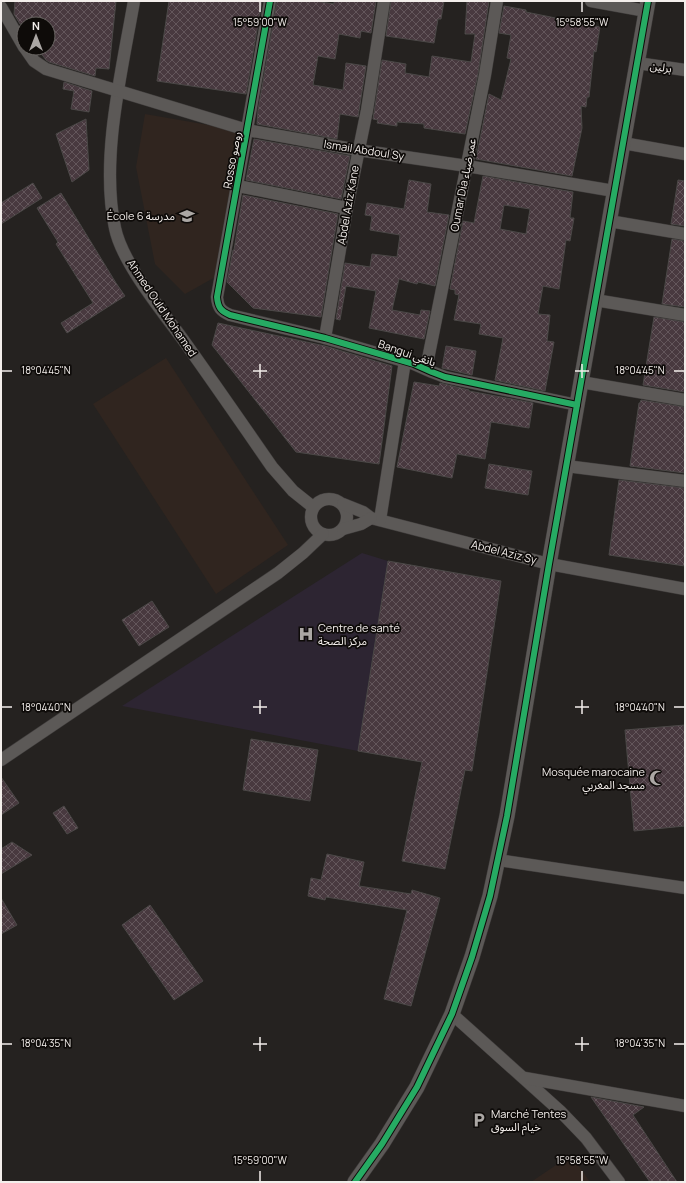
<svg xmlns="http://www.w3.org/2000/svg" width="686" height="1183" font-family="Manrope,'Noto Sans Arabic',sans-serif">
	<defs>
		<pattern id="building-cross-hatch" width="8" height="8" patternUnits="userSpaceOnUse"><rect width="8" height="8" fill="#48393f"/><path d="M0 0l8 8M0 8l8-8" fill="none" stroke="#63565b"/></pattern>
	</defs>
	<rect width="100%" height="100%" fill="#252220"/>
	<g fill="#30251f">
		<path d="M 145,114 L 243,131 L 217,276 L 185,294 L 155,264 L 136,167 Z"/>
		<path d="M 166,358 L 288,545 L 216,594 L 93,404 Z"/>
		<path d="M 571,1155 L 590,1182 L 531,1182 Z"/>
	</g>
	<path fill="#2d2532" d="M 362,553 L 388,561 L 358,751 L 122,706 Z"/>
	<g fill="url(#building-cross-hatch)" stroke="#4b4847" fill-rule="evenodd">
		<path d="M 15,1 L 116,1 L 109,69 L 96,68 L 95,76 L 49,62 L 46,60 L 37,48 L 48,48 L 48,24 L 20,24 L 14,14 Z"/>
		<path d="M 169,1 L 262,1 L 246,94 L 157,81 Z"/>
		<path d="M 277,1 L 315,1 L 334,4 L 334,1 L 376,1 L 371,33 L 361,31 L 360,38 L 339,34 L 335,59 L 318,56 L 313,85 L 343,90 L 346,63 L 366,66 L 358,117 L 340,114 L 337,139 L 257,124 L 258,110 Z"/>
		<path d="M 391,1 L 444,1 L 441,19 L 438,19 L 434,43 L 386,36 Z"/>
		<path d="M 467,1 L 489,1 L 478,74 L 465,134 L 424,128 L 424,124 L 397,122 L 397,126 L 377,123 L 378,120 L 373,119 L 382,60 L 406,64 L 405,73 L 429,77 L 432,56 L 471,62 L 475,34 L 465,34 Z"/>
		<path d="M 504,6 L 526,10 L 526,12 L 600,27 L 596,52 L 594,51 L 589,97 L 587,97 L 586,107 L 581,106 L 582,128 L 572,176 L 476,159 L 489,94 L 501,100 L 511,59 L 507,58 L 511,35 L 499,33 Z"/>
		<path d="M 64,82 L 92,91 L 89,112 L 71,109 L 74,91 L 63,89 Z"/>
		<path d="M 86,119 L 89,170 L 72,182 L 56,134 Z"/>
		<path d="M 254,139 L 350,156 L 341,199 L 246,180 Z"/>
		<path d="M 483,176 L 573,192 L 570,218 L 574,218 L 570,241 L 566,240 L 559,289 L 543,286 L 538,314 L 550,315 L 547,341 L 554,342 L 545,391 L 495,380 L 503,338 L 479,334 L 481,324 L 454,320 L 459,295 L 455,294 L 455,290 L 450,289 L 463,221 L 474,223 ZM 504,205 L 530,209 L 526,234 L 500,229 Z"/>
		<path d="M 409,180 L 431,184 L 427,212 L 449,215 L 435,286 L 418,282 L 417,284 L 399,279 L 392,310 L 420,315 L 421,310 L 430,311 L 424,339 L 369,328 L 376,291 L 346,286 L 340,320 L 336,319 L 345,263 L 370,267 L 372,254 L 397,257 L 400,235 L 370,230 L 372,216 L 365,215 L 367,203 L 404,209 Z"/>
		<path d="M 678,180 L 685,181 L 685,226 L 671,224 Z"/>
		<path d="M 33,183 L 42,198 L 1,224 L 1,203 Z"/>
		<path d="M 61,193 L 116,283 L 125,296 L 67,333 L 61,323 L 93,303 L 56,244 L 58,242 L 37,208 Z"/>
		<path d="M 243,195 L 338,214 L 321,317 L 253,308 L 227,282 L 233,250 L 234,250 Z"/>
		<path d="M 672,239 L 685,241 L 685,307 L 662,304 Z"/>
		<path d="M 654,317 L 685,322 L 685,392 L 643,385 Z"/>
		<path d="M 218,323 L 325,346 L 392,366 L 379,464 L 296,452 L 212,345 Z"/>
		<path d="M 446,346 L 476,351 L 472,375 L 442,368 Z"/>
		<path d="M 414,382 L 439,386 L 440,383 L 469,390 L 469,391 L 533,403 L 529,428 L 491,422 L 485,459 L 457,454 L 452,478 L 397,467 Z"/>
		<path d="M 641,400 L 685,407 L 685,473 L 630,466 L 639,403 L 640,403 Z"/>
		<path d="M 489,464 L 532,471 L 528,495 L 485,488 Z"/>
		<path d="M 619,480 L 685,488 L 685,566 L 609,555 Z"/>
		<path d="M 388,561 L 501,581 L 472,771 L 465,770 L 445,869 L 402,861 L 422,762 L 358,751 Z"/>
		<path d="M 152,601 L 169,627 L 139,646 L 122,620 Z"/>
		<path d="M 685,725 L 685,826 L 634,831 L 625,730 Z"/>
		<path d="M 251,739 L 318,750 L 310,801 L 243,790 Z"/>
		<path d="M 1,777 L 19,803 L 1,815 Z"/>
		<path d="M 64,806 L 78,828 L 67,834 L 53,813 Z"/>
		<path d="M 12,842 L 32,855 L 1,874 L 1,849 Z"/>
		<path d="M 327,854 L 364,862 L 359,886 L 411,894 L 412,890 L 440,898 L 411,1006 L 384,999 L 407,910 L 326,897 L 325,900 L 308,896 L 311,878 L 321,880 Z"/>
		<path d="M 1,898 L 17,925 L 1,934 Z"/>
		<path d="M 150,905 L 203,981 L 174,1000 L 122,925 Z"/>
		<path d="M 591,1097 L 644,1107 L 633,1115 L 677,1182 L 650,1182 Z"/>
	</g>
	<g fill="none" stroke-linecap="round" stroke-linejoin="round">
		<g stroke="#3f3c3b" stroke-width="13">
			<g id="minor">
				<path d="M 134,1 C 122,70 100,159 115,228 C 122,263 163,312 184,341 C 214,383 243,425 272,467 L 293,491 L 313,507"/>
				<path d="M 270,1 L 217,297 C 218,308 221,311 230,315 L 325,338 L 414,364 L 432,372 L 445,377 L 577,405"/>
				<path d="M 591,1 L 646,11"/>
				<path d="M 1,7 L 24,47"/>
				<path d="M 25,48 L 34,61 L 46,69 L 247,130 L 358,150 L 467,166 L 614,191"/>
				<path d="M 637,63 L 685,70"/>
				<path d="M 623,143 L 685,154"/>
				<path d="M 238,186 L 347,208"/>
				<path d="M 609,221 L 685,234"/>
				<path d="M 595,300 L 685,315"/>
				<path d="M 325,338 L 347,208 L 367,110 L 384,1"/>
				<path d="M 426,369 L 485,75 L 497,1"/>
				<path d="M 581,382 L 685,400"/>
				<path d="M 566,466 L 685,481"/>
				<circle cx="329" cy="517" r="18"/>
				<path d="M 343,504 L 363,512 L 371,518 L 549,564 L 685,589"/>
				<path d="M 380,520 L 405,361"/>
				<path d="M 343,529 L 361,524 L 371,518"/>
				<path d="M 1,760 L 278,573 L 303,553 L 323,534"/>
				<path d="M 498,860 L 685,888"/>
				<path d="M 452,1014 L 560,1111 L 586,1138 L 619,1182"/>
				<path d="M 525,1078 L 685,1106"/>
			</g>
		</g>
		<g stroke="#3f3c3b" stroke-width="16">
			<path id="tertiary" d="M 355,1182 L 382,1144 L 417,1087 L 452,1014 L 472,957 L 490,896 L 507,816 L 549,564 L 648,1"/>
		</g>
		<use href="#minor" stroke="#5c5957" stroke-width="12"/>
		<use href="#tertiary" stroke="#5c5957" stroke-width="15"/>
		<g stroke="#0e0b09" stroke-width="8">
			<g id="cycleway">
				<path d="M 270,1 L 217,297 C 218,308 221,311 230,315 L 325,338 L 414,364 L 432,372 L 445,377 L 577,405"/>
				<path d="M 355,1182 L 382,1144 L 417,1087 L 452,1014 L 472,957 L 490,896 L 507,816 L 549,564 L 648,1"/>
			</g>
		</g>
		<use href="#cycleway" stroke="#26ab63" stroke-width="6"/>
	</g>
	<path fill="none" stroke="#f3eeeb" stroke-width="1.5" d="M 260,2 L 260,12M 582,2 L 582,12M 260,364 L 260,378M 582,364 L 582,378M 2,371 L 12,371M 253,371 L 267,371M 575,371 L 589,371M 674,371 L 684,371M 260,700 L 260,714M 582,700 L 582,714M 2,707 L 12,707M 253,707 L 267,707M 575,707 L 589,707M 674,707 L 684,707M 260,1037 L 260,1051M 582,1037 L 582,1051M 2,1044 L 12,1044M 253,1044 L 267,1044M 575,1044 L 589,1044M 674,1044 L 684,1044M 260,1171 L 260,1181M 582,1171 L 582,1181"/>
	<defs>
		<g id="school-bare" transform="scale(1.2)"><path d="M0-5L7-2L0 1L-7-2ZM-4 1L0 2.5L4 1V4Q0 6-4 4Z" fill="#aba7a4" stroke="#0e0b09" stroke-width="2.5" paint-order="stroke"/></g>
		<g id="hospital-bare" transform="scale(1.2)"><path d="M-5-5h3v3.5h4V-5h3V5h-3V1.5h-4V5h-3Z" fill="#aba7a4" stroke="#0e0b09" stroke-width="2.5" paint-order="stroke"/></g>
		<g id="mosque-bare" transform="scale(1.2)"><path d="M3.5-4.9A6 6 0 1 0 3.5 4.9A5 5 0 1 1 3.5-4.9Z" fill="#aba7a4" stroke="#0e0b09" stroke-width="2.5" paint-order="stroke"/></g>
		<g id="parking-bare" transform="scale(1.2)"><path d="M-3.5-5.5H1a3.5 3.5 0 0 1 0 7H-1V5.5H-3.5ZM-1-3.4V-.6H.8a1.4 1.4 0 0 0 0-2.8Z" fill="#aba7a4" stroke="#0e0b09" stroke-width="2.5" paint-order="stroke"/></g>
	</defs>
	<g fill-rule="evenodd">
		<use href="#school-bare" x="187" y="216"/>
		<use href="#hospital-bare" x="306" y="634"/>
		<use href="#mosque-bare" x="657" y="778"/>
		<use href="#parking-bare" x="479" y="1120"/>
	</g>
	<g text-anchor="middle" stroke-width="3.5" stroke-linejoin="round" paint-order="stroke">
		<g font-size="11" fill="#f3eeeb" stroke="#0e0b09">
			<text transform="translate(661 67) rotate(9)" y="4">برلين</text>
			<text transform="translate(364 150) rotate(9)" y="4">Ismail Abdoul Sy</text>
			<text transform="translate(232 160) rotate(-80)" y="4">Rosso روصو</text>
			<text transform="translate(463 185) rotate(-79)" y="4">Oumar Dia عمر ضياء</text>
			<text transform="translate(348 205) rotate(-80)" y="4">Abdel Aziz Kane</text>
			<text transform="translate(162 308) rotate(56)" y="4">Ahmed Ould Mohamed</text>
			<text transform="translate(407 353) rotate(19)" y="4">Bangui بانغي</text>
			<text transform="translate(504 552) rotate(14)" y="4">Abdel Aziz Sy</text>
		</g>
		<g font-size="11" fill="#f3eeeb" stroke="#0e0b09" text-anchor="end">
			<text x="175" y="220">École 6 مدرسة</text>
			<text x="318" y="632" text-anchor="start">Centre de santé<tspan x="318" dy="13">مركز الصحة</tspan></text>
			<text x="645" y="776">Mosquée marocaine<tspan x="645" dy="13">مسجد المغربي</tspan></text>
			<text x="491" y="1118" text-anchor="start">Marché Tentes<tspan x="491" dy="13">خيام السوق</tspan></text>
		</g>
	</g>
	<g font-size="10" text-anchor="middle" fill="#f3eeeb" stroke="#0e0b09" stroke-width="3.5" stroke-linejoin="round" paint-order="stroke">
		<text x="260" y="26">15°59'00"W</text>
		<text x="582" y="26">15°58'55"W</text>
		<text x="46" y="374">18°04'45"N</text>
		<text x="640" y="374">18°04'45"N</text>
		<text x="46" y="711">18°04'40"N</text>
		<text x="640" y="711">18°04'40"N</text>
		<text x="46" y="1047">18°04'35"N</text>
		<text x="640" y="1047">18°04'35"N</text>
		<text x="260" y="1164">15°59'00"W</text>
		<text x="582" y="1164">15°58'55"W</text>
	</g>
	<rect width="686" height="1183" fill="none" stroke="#f3eeeb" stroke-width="4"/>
	<g transform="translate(36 36)"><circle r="19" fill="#0e0b09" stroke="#6a6663"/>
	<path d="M0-3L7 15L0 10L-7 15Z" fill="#aba7a4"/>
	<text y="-6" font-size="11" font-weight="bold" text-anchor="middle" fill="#f3eeeb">N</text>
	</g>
</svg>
